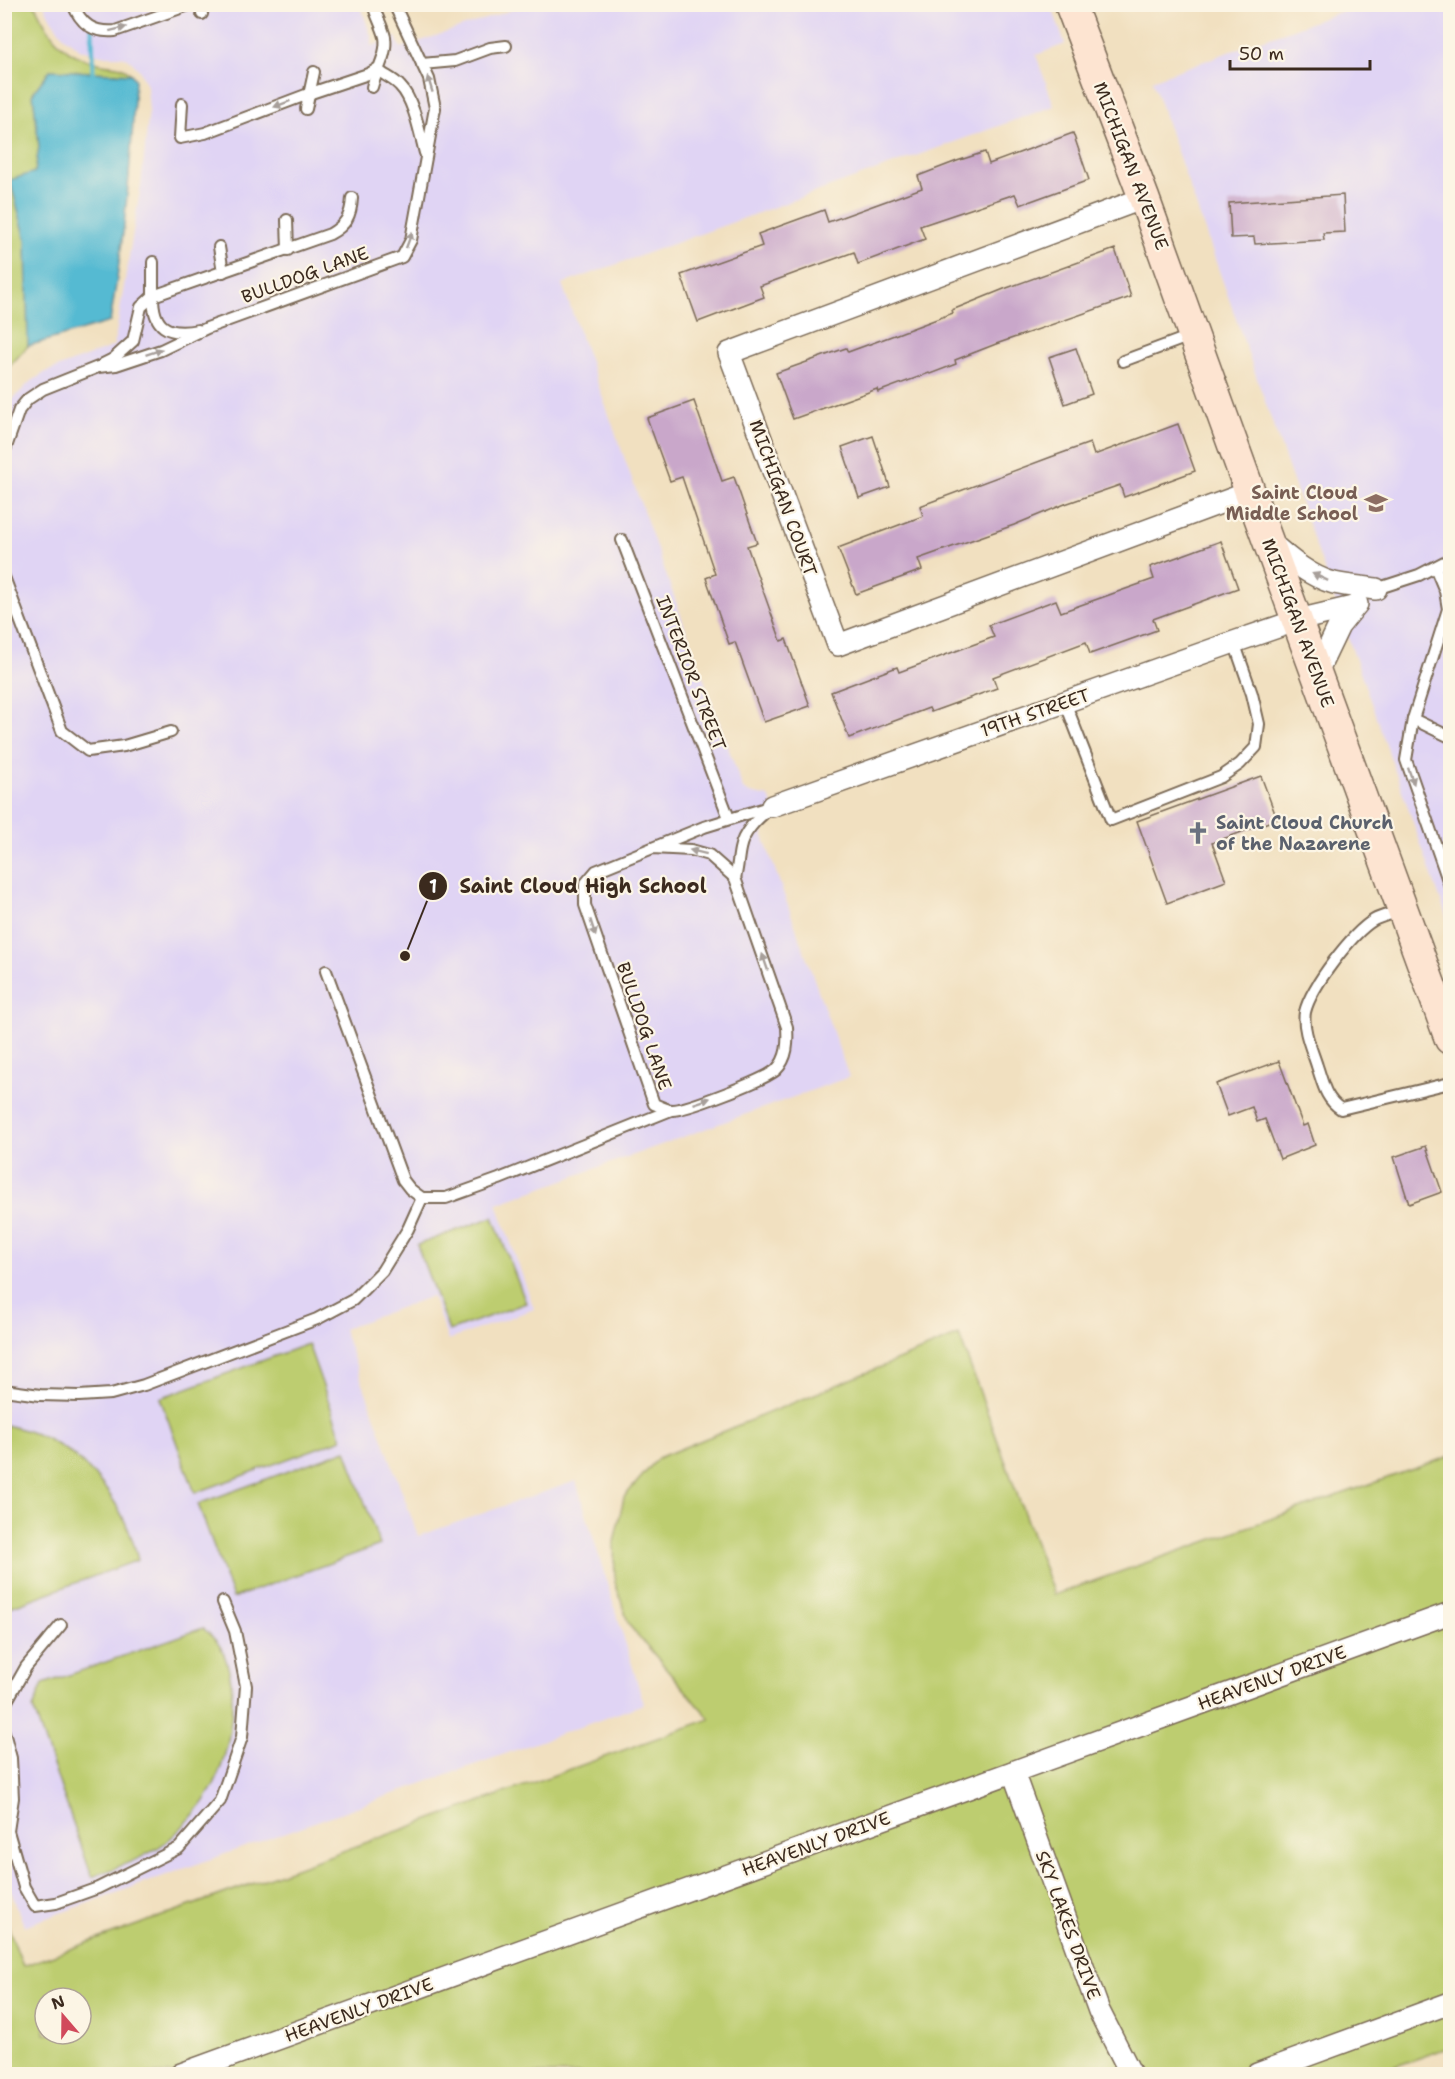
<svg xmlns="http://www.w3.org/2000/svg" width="1455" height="2079" font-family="'Shantell Sans',sans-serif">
	<rect width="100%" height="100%" fill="#fcf5e5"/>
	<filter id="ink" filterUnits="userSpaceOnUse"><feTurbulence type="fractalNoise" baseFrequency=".0167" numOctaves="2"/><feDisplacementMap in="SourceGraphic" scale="12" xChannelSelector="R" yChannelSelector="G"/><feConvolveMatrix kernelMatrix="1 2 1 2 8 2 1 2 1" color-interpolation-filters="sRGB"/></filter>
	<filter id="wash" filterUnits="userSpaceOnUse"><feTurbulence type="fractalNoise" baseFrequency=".008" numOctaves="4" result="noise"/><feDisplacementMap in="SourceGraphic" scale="24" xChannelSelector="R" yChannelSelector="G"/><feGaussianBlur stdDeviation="1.35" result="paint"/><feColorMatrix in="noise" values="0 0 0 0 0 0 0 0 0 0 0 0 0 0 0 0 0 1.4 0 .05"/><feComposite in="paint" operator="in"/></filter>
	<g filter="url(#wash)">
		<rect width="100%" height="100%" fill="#f1e0c0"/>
		<g fill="#e0d4f4">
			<path d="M 44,5 L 360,5 L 371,36 L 371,46 L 396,37 L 401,48 L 526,5 L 1051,5 L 1065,44 L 1036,55 L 1054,106 L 562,284 L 743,789 L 750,793 L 769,797 L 778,818 L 763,828 L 763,836 L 849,1077 L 497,1204 L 534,1309 L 448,1340 L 432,1296 L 343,1329 L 418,1536 L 576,1481 L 644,1704 L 24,1926 L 5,1875 L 5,416 L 11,401 L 29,383 L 46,372 L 114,346 L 141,185 L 149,110 L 147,86 L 140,71 L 131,61 L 122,56 L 106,56 L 81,50 L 63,36 L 51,19 Z"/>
			<path d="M 1359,5 L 1450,5 L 1450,927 L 1152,80 Z"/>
		</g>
		<g fill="#bdcd6f" stroke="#7c7c46" stroke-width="1.5" fill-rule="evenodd">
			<path d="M 5,5 L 35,5 C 50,38 65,57 102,64 C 114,66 122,64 131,74 L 50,70 L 33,93 L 39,147 L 35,172 L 10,181 L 26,239 L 28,346 L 5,371 Z"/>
			<path d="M 493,1217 L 526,1303 L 449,1331 L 417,1245 Z"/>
			<path d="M 959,1335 L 1054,1595 L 1450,1456 L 1450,2047 L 1374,2074 L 5,2074 L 4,1916 L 23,1966 L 710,1719 L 629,1625 L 615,1582 L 614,1542 L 624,1497 L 658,1458 ZM 45,1998 L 81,1998 L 81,2034 L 45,2034 Z"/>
			<path d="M 308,1344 L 342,1439 L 195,1493 L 160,1398 Z"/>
			<path d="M 5,1425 C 21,1429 38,1433 53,1442 C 97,1467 127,1511 138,1560 L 5,1609 Z"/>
			<path d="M 346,1450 L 380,1545 L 233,1598 L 198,1504 Z"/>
			<path d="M 203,1628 C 209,1634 217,1640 221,1648 C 240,1685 232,1741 217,1778 C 208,1799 190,1820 173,1836 C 151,1857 119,1866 92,1877 L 33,1708 L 43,1684 Z"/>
		</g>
		<path fill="#54bad2" stroke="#487278" stroke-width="1.5" d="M 50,70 L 131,74 L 135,79 C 132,160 124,242 110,322 L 28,346 L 26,239 L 10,180 L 35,172 L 39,147 L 33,93 Z"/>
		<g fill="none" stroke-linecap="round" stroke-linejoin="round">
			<path stroke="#54bad2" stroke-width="5" d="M 92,29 L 93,76"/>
		</g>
		<g id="blocks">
			<g fill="#c9a7ca">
				<path d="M 1073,133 L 1089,180 L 1020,205 L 1015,194 L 920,226 L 925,239 L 858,264 L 854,252 L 801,271 L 760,286 L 764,297 L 698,322 L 681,275 L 762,246 L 758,234 L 824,210 L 828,222 L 922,188 L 918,176 L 957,161 L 985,152 L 989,164 Z"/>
				<path d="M 1343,195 L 1345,232 L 1323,233 L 1324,240 L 1255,244 L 1254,237 L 1231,238 L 1229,203 Z"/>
				<path d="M 1115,249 L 1131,297 L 996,344 L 955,360 L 956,364 L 930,374 L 929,373 L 878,392 L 877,389 L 793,419 L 776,373 L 846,348 L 848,352 L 889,337 L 953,313 L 952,310 L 1004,289 Z"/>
				<path d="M 1076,348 L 1092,394 L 1065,404 L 1049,357 Z"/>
				<path d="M 694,401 L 722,481 L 734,477 L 757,543 L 747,546 L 781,641 L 786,639 L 810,706 L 764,722 L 735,642 L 729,644 L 706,578 L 715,574 L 682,477 L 670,481 L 647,418 Z"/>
				<path d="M 1178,424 L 1195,471 L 1124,497 L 1120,485 L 1065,504 L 1014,525 L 918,559 L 922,570 L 856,594 L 838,548 L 923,516 L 920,506 L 1051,457 L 1090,443 L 1094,455 Z"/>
				<path d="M 873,436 L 890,487 L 859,498 L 842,447 Z"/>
				<path d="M 1221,541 L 1238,588 L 1153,619 L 1157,630 L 1090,654 L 1086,642 L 993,677 L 997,688 L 931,712 L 929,708 L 849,738 L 831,692 L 897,667 L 899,672 L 994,637 L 989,625 L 1056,600 L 1061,612 L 1154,579 L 1150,567 Z"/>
				<path d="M 1261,776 L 1277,819 L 1212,843 L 1226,881 L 1167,903 L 1137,821 Z"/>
				<path d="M 1279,1061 L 1303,1126 L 1308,1124 L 1315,1145 L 1280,1159 L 1265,1119 L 1257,1122 L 1252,1107 L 1228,1116 L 1216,1084 Z"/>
				<path d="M 1426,1146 L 1442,1192 L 1409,1204 L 1394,1157 Z"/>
			</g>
		</g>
	</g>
	<g filter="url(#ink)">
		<use href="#blocks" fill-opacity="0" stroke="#7b6a57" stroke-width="1.5"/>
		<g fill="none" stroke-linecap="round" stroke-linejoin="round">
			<g stroke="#7b6a57" stroke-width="14">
				<g id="lane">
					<path d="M 73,4 C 81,25 94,33 115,31 L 192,4"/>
					<path d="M 202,14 L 203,4"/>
					<path d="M 422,64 L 455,61 L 490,48 L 506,46"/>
					<path d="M 377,69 C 384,76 393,78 400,86 C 414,100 420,134 425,153"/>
					<path d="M 372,87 C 376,71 388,54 385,37 C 382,25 376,16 373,4"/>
					<path d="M 182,104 L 180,138 L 205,133 L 311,93 L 368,74 L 377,69"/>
					<path d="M 306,109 L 314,72"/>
					<path d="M 287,220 L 288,250"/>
					<path d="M 219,247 L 223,272"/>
					<path d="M 153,262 L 153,296 L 330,234 C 346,225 351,216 352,198"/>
					<path d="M 153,296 C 153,327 167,336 198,330"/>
					<path d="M 1123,361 L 1193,335"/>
					<path d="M 103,364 L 113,359 L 133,341 L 141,307 L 153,296"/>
					<path d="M 4,453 L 19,410 L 28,399 L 43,389 L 98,367 L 116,365 L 161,350 L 207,328 L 402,257 L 411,240 L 435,108 L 429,79 L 394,4"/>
					<path d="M 622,540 L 729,818"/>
					<path d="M 1435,567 L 1445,591 L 1448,609 L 1413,719 L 1406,760 L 1450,886"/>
					<path d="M 4,577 L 62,731 L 88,751 L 124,746 L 171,732"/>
					<path d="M 1376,589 L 1419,575 L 1450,559"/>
					<path d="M 1065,702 L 1111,820 L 1221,777 L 1240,764 L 1256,747 L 1259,724 L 1252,694 L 1234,642"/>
					<path d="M 1413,719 L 1450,737"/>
					<path d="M 652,848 L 691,850 L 709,855 L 735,878 L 787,1027 C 788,1042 788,1058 776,1070 C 764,1080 687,1110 672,1110 C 666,1110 659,1106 654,1104 L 585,905 L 585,884 L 596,871 L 704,827 L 772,806"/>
					<path d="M 735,878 C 738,868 738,858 740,849 C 743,832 757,819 769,809"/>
					<path d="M 1400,911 C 1392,914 1381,916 1374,920 C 1352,933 1311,987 1305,1012 C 1302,1029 1312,1050 1317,1066 C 1323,1083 1325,1099 1341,1109 L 1450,1083"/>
					<path d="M 326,971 L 403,1180 L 410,1189 L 422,1198 L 446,1198 L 499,1179 L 671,1110"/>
					<path d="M 4,1390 L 40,1395 L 79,1396 L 111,1394 L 144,1385 L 317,1319 L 353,1300 L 382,1271 L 408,1229 L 422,1198"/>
					<path d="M 4,1706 L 26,1667 L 61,1625"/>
					<path d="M 4,1732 L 11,1758 L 13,1798 L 8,1831 L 24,1887 L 35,1906 L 56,1903 L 98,1888 L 179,1848 L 220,1801 L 242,1737 L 246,1686 L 235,1631 L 223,1602"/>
				</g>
			</g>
			<g stroke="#7b6a57" stroke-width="24">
				<g id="street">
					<path d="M 1144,198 L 729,353 L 838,645 L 1250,492"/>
					<path d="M 1270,542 C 1288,558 1310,577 1334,583 C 1348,586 1362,587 1376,589"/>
					<path d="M 1317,672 L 1339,626 L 1357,604"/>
					<path d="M 772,806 L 1234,642 L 1298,620 L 1353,607"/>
					<path d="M 1013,1772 L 1099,2011 L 1131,2074"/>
					<path d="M 181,2074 L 1450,1613"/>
					<path d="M 1257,2074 L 1450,2003"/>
				</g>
			</g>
			<g stroke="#7b6a57" stroke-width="33">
				<path id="secondary" d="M 1070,4 L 1144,198 L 1250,492 L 1450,1039"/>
			</g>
			<use href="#lane" stroke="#fff" stroke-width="10"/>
			<use href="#street" stroke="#fff" stroke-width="21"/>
			<use href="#secondary" stroke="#fde4d1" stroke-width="30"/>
		</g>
		<defs><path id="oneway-solid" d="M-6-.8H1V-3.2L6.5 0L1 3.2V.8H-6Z" transform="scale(1.5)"/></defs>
		<g fill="#a79f9a">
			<use href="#oneway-solid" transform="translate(118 29) rotate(-14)"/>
			<use href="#oneway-solid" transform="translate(430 84) rotate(-107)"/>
			<use href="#oneway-solid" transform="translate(282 104) rotate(159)"/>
			<use href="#oneway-solid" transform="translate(409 240) rotate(-70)"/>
			<use href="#oneway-solid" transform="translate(154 352) rotate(-19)"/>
			<use href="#oneway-solid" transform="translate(1320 577) rotate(-155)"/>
			<use href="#oneway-solid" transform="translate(1411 776) rotate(70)"/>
			<use href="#oneway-solid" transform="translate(698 852) rotate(-166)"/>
			<use href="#oneway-solid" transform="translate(593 928) rotate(72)"/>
			<use href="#oneway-solid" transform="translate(765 962) rotate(-109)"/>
			<use href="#oneway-solid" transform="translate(702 1101) rotate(-19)"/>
		</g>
	</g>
	<defs>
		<g id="school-bare" transform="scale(1.8)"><path d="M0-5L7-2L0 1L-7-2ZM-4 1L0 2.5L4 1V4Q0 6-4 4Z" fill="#8d6e63" stroke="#fcf5e5" stroke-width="2.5" paint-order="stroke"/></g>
		<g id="church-bare" transform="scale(1.8)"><path d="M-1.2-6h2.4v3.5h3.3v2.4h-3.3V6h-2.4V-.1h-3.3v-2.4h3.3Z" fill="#6b7280" stroke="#fcf5e5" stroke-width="2.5" paint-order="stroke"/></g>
	</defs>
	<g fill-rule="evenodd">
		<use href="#school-bare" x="1376" y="503"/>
		<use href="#church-bare" x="1198" y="833"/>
	</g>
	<g text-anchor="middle" stroke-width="4.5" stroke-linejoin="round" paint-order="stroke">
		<g font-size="18" fill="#3b2a1e" stroke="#fcf5e5">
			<text transform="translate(1131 166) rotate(69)" y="6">MICHIGAN AVENUE</text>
			<text transform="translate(305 275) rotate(-20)" y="6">BULLDOG LANE</text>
			<text transform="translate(783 498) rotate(70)" y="6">MICHIGAN COURT</text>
			<text transform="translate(1298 623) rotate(70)" y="6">MICHIGAN AVENUE</text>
			<text transform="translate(691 673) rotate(69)" y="6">INTERIOR STREET</text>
			<text transform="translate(1035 713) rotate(-19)" y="6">19TH STREET</text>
			<text transform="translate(644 1026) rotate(71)" y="6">BULLDOG LANE</text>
			<text transform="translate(1272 1678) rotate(-20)" y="6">HEAVENLY DRIVE</text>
			<text transform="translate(816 1844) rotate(-20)" y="6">HEAVENLY DRIVE</text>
			<text transform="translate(1068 1925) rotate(70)" y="6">SKY LAKES DRIVE</text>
			<text transform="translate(359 2010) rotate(-20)" y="6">HEAVENLY DRIVE</text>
		</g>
		<g font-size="18" font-weight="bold" fill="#785e54" stroke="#fcf5e5" text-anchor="end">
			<text x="1358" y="499">Saint Cloud<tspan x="1358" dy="21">Middle School</tspan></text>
		</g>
		<g font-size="18" font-weight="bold" fill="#5b616d" stroke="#fcf5e5" text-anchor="start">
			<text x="1216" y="829">Saint Cloud Church<tspan x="1216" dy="21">of the Nazarene</tspan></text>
		</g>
	</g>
	<path fill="none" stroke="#3b2a1e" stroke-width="2" d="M405 956L433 886"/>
	<g fill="#3b2a1e" stroke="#fcf5e5" stroke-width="2">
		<circle cx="405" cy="956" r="6"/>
		<circle cx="433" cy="886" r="15"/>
	</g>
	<g font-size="18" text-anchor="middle" font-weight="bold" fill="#fff">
		<text x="433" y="893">1</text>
	</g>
	<g font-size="20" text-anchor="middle" font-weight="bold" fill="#3b2a1e" stroke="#fcf5e5" stroke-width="4.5" stroke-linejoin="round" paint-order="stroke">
		<text x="583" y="893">Saint Cloud High School</text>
	</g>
	<rect width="1455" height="2079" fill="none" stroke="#fcf5e5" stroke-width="24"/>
	<g transform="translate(63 2016) rotate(340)"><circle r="28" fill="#fcf5e5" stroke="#afa495" stroke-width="1.5"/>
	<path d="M0-4.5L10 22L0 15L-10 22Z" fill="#d1495b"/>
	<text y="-9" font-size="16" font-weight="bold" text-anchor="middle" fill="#3b2a1e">N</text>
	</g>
	<path d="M1230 60v9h140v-9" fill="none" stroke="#3b2a1e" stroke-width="3"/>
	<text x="1239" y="60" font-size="18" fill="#3b2a1e" stroke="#fcf5e5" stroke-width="4.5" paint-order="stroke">50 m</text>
</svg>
